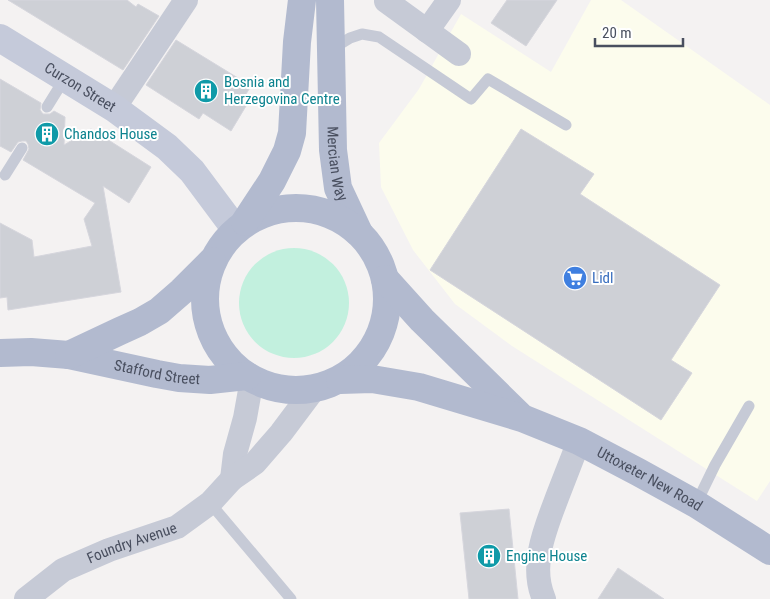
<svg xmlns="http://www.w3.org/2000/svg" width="770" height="599" font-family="'Roboto Condensed',sans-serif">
	<rect width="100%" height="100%" fill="#f4f2f2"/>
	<path fill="#fcfced" d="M 591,0 L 621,0 L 770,105 L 770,481 L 757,501 L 512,346 L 455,304 L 413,250 L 381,187 L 379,143 L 419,89 L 461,14 L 551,72 Z"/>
	<circle fill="#c2f0de" cx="294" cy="303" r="55"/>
	<g fill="#ced0d6" stroke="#d6d6dd">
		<path d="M 8,0 L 127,0 L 136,7 L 138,4 L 159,16 L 123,70 Z"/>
		<path d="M 507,0 L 557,0 L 526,46 L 491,23 Z"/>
		<path d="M 176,40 L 251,86 L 241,102 L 246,106 L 231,131 L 203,113 L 199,119 L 146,85 Z"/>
		<path d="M 0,79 L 41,103 L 40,110 L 43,114 L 50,114 L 54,111 L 65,117 L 64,145 L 91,129 L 151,167 L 129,203 L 103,186 L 121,292 L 8,310 L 7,297 L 0,298 L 0,223 L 32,240 L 34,257 L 92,246 L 84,219 L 95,203 L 23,160 L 29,149 L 28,144 L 26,141 L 22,141 L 18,142 L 11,152 L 0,146 Z"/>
		<path d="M 521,129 L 594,174 L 580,194 L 720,285 L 671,360 L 692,373 L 661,420 L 430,270 Z"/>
		<path d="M 509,509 L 518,599 L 469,599 L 460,513 Z"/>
		<path d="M 618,568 L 664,599 L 598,599 Z"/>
	</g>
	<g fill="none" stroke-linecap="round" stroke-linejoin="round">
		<g stroke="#c6cad6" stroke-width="11">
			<path d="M 332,49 L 350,38 L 362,34 L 379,37 L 471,99 L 488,79 L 566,125"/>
			<path d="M 47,107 L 65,78"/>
			<path d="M 5,175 L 22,148"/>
			<path d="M 210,503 L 291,599"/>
			<path d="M 696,504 L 715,465 L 749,406"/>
		</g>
		<g stroke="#c6cad6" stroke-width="24">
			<path d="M 386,1 L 459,54"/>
			<path d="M 427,31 L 449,0"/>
			<path d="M 114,108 L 186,0"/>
			<path d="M 232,479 L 235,454 L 245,418 L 252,379"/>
			<path id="s1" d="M 26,599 L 63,570 L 109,550 L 177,527 L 210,503 L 232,479 L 255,463 L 281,433 L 314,389"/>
			<path d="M 544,599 C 529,565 546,527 558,495 C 565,477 572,459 579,441"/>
		</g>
		<path stroke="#c5cada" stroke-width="28" id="s2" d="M 0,38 L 114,108 L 167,147 L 192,171 L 236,230"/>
		<g stroke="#b2bacf" stroke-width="28">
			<path id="s3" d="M 330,0 L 333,150 L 338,188 L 359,233"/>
			<circle cx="296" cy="299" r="91"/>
			<path d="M 245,222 L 272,181 L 287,151 L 292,133 L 297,42 L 302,0"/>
			<path d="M 385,279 L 422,320 L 519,415"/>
			<path id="s4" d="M 0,353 L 31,352 L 69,355 L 157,374 L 179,378 L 210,380 L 247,376"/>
			<path d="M 69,355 L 120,331 L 140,322 L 159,311 L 182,291 L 212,261"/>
			<path id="s5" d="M 340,380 L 372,379 L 419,387 L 522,418 L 579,441 L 638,472 L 696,504 L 770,551"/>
		</g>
	</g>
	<defs>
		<g id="building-disc" transform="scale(1.25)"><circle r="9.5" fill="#0f9aa8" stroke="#fff"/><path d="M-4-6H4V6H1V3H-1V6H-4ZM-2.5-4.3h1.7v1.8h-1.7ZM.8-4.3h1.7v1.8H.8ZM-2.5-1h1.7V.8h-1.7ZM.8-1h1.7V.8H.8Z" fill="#fff"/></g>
		<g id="supermarket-disc" transform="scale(1.25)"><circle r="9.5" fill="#3f7fe0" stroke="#fff"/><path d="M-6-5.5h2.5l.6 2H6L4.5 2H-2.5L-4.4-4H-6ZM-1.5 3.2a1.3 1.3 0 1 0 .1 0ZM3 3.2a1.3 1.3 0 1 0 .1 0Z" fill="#fff"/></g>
	</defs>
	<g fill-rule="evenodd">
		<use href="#building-disc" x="206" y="91"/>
		<use href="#building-disc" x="47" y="134"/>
		<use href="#supermarket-disc" x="575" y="278"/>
		<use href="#building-disc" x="489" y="556"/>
	</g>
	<g text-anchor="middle" stroke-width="4" stroke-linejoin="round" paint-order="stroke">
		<g font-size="15" fill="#0d838f" stroke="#fff" text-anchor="start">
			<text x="224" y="87">Bosnia and<tspan x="224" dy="17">Herzegovina Centre</tspan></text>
			<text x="64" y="139">Chandos House</text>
			<text x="506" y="561">Engine House</text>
		</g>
		<g font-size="15" fill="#494f5f" stroke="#fff">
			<text dy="5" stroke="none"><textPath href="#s2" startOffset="94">Curzon Street</textPath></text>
			<text dy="5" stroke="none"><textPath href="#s3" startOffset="164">Mercian Way</textPath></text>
			<text dy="5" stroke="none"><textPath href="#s4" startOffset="159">Stafford Street</textPath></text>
			<text dy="5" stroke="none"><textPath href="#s5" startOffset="329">Uttoxeter New Road</textPath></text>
			<text dy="5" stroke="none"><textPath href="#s1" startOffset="121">Foundry Avenue</textPath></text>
		</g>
		<g font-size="15" fill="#366cbe" stroke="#fff" text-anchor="start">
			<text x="592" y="283">Lidl</text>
		</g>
	</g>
	<path d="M595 38v8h88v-8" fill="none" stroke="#494f5f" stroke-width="2.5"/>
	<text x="602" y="38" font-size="15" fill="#494f5f" stroke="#ffffff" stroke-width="4" paint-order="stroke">20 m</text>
</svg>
